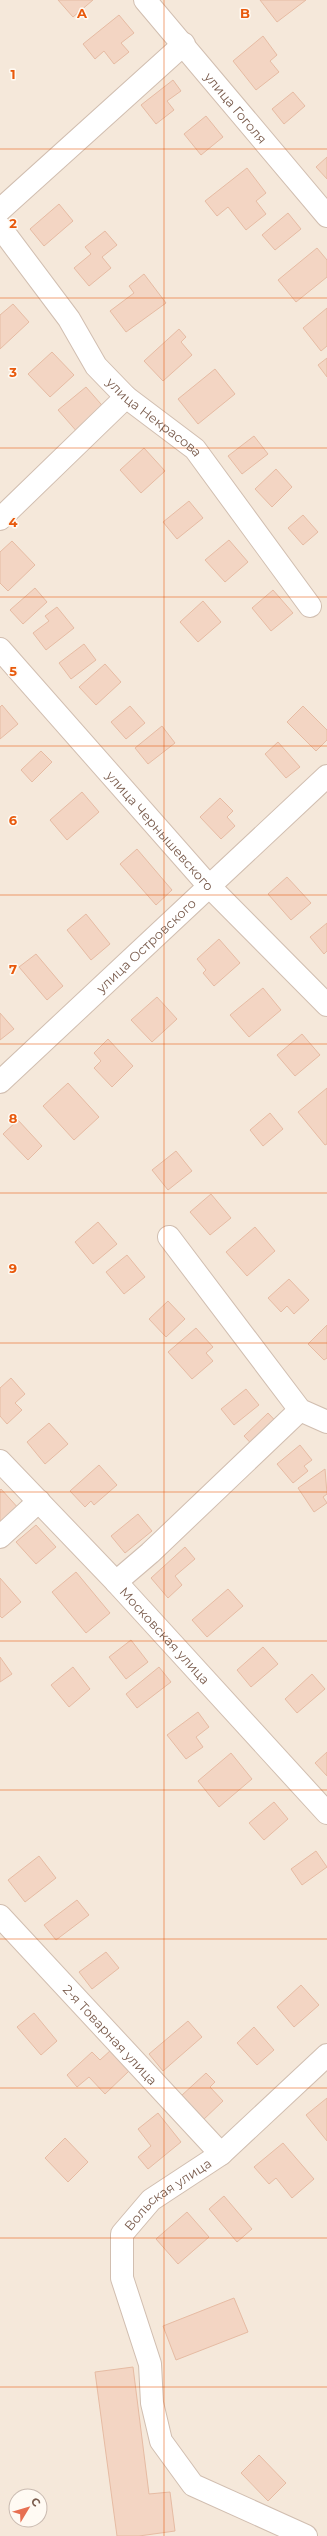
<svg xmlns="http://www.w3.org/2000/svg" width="327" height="2536" font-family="Montserrat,sans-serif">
	<rect width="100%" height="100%" fill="#fdf6ec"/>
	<path fill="#f5e8da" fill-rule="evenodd" d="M 0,0 L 327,0 L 327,2536 L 0,2536 ZM 16,2496 L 40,2496 L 40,2520 L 16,2520 Z"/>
	<g fill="#f3d5c3" stroke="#e6bba3">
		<path d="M 58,0 L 93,0 L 73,17 Z"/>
		<path d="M 260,0 L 306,0 L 277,22 Z"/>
		<path d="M 119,15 L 134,33 L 121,43 L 129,52 L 114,64 L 104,51 L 95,59 L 83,44 Z"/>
		<path d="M 263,36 L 277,55 L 270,61 L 279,72 L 256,90 L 233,61 Z"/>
		<path d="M 173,80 L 181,91 L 167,101 L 174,110 L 156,124 L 141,105 Z"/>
		<path d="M 293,92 L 305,106 L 284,124 L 272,109 Z"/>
		<path d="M 206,116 L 223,137 L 201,155 L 184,134 Z"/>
		<path d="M 327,157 L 327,179 L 316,167 Z"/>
		<path d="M 247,168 L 266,193 L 256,201 L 266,214 L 246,230 L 228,207 L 217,216 L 205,201 Z"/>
		<path d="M 59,204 L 73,221 L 44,246 L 30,229 Z"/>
		<path d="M 288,213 L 301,229 L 275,250 L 262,235 Z"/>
		<path d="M 105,231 L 117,245 L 102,257 L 111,268 L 89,286 L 74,268 L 91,254 L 85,247 Z"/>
		<path d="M 317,248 L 327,260 L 327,277 L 296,302 L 278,280 Z"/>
		<path d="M 144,274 L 166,303 L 126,332 L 110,311 L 134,293 L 129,286 Z"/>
		<path d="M 13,304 L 29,322 L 0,349 L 0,315 Z"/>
		<path d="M 327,308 L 327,346 L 321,351 L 303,328 Z"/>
		<path d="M 179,329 L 186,337 L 181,342 L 192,355 L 163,381 L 144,361 Z"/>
		<path d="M 52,352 L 74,375 L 50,397 L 28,374 Z"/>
		<path d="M 327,358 L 327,377 L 318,365 Z"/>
		<path d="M 215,369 L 235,394 L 198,424 L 178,399 Z"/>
		<path d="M 86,387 L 107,411 L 79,434 L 58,410 Z"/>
		<path d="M 254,436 L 268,454 L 242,474 L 228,456 Z"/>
		<path d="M 144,448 L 165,471 L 141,493 L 120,470 Z"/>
		<path d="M 276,469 L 292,487 L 272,507 L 255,489 Z"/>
		<path d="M 189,501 L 203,518 L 177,539 L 163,522 Z"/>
		<path d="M 303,515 L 318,532 L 303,545 L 288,528 Z"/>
		<path d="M 229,540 L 248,562 L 225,582 L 205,560 Z"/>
		<path d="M 12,541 L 35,565 L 8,591 L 0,583 L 0,552 Z"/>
		<path d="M 35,588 L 47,602 L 23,624 L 10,610 Z"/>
		<path d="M 273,590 L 293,613 L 271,631 L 252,608 Z"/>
		<path d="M 203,601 L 221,622 L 198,642 L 180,622 Z"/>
		<path d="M 57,607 L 74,628 L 46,650 L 33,633 L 49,621 L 45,616 Z"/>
		<path d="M 84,644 L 96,660 L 71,679 L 59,663 Z"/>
		<path d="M 105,664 L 121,682 L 96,705 L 79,687 Z"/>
		<path d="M 2,705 L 18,724 L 0,739 L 0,707 Z"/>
		<path d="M 130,706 L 145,723 L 126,739 L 111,722 Z"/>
		<path d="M 303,706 L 327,730 L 327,740 L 316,751 L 287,722 Z"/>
		<path d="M 162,726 L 175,743 L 148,764 L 135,748 Z"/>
		<path d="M 278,742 L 300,767 L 286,778 L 265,754 Z"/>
		<path d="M 41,751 L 52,762 L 32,782 L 21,770 Z"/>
		<path d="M 82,792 L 99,812 L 67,840 L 50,820 Z"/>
		<path d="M 220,798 L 233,811 L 227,817 L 235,826 L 221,839 L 200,817 Z"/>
		<path d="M 137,849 L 172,890 L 156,905 L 120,864 Z"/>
		<path d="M 287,877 L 311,903 L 291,920 L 268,894 Z"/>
		<path d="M 86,914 L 110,944 L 91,960 L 67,930 Z"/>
		<path d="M 327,923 L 327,951 L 324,954 L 310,937 Z"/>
		<path d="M 219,939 L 240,963 L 214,986 L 203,973 L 206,970 L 197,959 Z"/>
		<path d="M 36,954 L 63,986 L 47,1000 L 19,967 Z"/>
		<path d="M 263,988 L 281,1010 L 249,1037 L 230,1015 Z"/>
		<path d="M 157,997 L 177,1019 L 152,1042 L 131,1020 Z"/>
		<path d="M 0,1013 L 14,1029 L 0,1040 Z"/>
		<path d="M 302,1034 L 320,1055 L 295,1076 L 277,1055 Z"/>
		<path d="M 108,1039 L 133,1066 L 112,1087 L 94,1068 L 101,1061 L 94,1053 Z"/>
		<path d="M 68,1083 L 99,1117 L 74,1140 L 43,1106 Z"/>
		<path d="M 327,1088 L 327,1144 L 325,1145 L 298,1112 Z"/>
		<path d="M 270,1113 L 283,1129 L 263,1146 L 250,1130 Z"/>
		<path d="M 18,1120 L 42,1146 L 28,1160 L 3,1134 Z"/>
		<path d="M 176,1151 L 192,1171 L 168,1190 L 152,1170 Z"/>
		<path d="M 211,1194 L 231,1218 L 210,1235 L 190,1212 Z"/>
		<path d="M 98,1222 L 117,1244 L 93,1264 L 75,1242 Z"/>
		<path d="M 255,1227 L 275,1251 L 247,1276 L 226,1252 Z"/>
		<path d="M 127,1255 L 145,1277 L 124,1294 L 106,1272 Z"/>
		<path d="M 289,1279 L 309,1300 L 294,1314 L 287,1306 L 281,1312 L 268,1298 Z"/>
		<path d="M 168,1301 L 185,1319 L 166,1337 L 149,1319 Z"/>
		<path d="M 327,1325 L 327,1358 L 324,1360 L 308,1344 Z"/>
		<path d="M 196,1328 L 213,1347 L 206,1353 L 213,1361 L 192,1379 L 168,1352 Z"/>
		<path d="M 11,1378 L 25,1394 L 15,1403 L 22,1410 L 7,1424 L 0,1416 L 0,1388 Z"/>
		<path d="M 246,1389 L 259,1405 L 234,1425 L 221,1409 Z"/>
		<path d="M 268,1413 L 285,1431 L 261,1454 L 244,1436 Z"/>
		<path d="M 49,1423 L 68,1444 L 45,1464 L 27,1442 Z"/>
		<path d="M 300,1445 L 312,1460 L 304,1466 L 308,1471 L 293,1483 L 277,1464 Z"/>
		<path d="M 99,1465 L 117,1485 L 94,1505 L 91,1501 L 85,1507 L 70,1491 Z"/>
		<path d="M 325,1469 L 327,1494 L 323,1497 L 327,1503 L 314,1512 L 298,1488 Z"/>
		<path d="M 1,1489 L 20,1510 L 0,1524 L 0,1490 Z"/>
		<path d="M 138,1514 L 152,1531 L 125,1553 L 111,1536 Z"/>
		<path d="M 36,1525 L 56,1547 L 36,1564 L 16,1542 Z"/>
		<path d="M 185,1547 L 195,1559 L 175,1576 L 182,1585 L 168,1598 L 151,1578 Z"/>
		<path d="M 76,1572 L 110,1613 L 86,1633 L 52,1592 Z"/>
		<path d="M 0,1578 L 21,1602 L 2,1618 L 0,1616 Z"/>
		<path d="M 228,1589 L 243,1606 L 207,1637 L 192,1620 Z"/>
		<path d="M 131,1640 L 148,1662 L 126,1679 L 109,1657 Z"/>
		<path d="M 263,1647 L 278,1664 L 251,1687 L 237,1670 Z"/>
		<path d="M 0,1657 L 12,1674 L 0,1682 Z"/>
		<path d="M 73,1667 L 90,1689 L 69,1707 L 51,1685 Z"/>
		<path d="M 159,1667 L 171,1682 L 137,1708 L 126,1694 Z"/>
		<path d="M 312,1674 L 325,1689 L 297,1713 L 285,1699 Z"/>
		<path d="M 198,1712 L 209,1727 L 196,1737 L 203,1747 L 186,1759 L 167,1735 Z"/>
		<path d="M 327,1752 L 327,1776 L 315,1763 Z"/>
		<path d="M 231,1753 L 252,1779 L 219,1807 L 198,1781 Z"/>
		<path d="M 274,1802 L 288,1819 L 264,1840 L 249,1823 Z"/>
		<path d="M 316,1851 L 327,1867 L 302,1885 L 291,1869 Z"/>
		<path d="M 39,1856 L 56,1878 L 25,1902 L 8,1880 Z"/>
		<path d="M 77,1900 L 89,1915 L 56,1940 L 44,1925 Z"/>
		<path d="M 106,1952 L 119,1968 L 92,1989 L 79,1972 Z"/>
		<path d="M 301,1985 L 319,2005 L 294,2027 L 277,2007 Z"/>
		<path d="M 34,2013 L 57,2041 L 41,2055 L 17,2027 Z"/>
		<path d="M 188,2021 L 202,2037 L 163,2071 L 149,2054 Z"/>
		<path d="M 254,2027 L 274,2050 L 257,2065 L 237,2043 Z"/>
		<path d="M 111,2050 L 129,2071 L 105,2094 L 89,2077 L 77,2087 L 67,2075 L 92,2052 L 100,2060 Z"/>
		<path d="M 206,2073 L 215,2082 L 210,2087 L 223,2101 L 203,2120 L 181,2096 Z"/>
		<path d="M 327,2098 L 327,2141 L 306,2115 Z"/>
		<path d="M 158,2113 L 181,2142 L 148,2169 L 138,2157 L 151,2146 L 138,2129 Z"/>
		<path d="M 65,2138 L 88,2162 L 68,2182 L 45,2158 Z"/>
		<path d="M 283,2143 L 314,2179 L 292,2198 L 276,2178 L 269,2184 L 254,2167 Z"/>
		<path d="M 224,2196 L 252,2229 L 237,2242 L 209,2209 Z"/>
		<path d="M 187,2212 L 209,2237 L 178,2264 L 156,2239 Z"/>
		<path d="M 234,2298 L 248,2332 L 176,2360 L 163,2326 Z"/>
		<path d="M 133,2367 L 149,2494 L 170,2492 L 175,2531 L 139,2536 L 117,2536 L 95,2372 Z"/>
		<path d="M 259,2455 L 286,2483 L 268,2501 L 241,2473 Z"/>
	</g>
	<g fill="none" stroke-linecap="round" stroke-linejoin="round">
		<g stroke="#d1beb0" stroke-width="24">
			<g id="minor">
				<path id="s1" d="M 145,0 L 327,216"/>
				<path d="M 0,210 L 184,44"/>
				<path id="s2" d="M 0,227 L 69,319 L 96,366 L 126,397 L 195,449 L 310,606"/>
				<path d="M 0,519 L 126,397"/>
				<path id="s3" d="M 0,649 L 208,885 L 327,1005"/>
				<path id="s4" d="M 0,1082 L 327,776"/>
				<path d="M 169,1237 L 300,1410 L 327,1422"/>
				<path id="s5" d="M 0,1461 L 116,1582 L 327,1813"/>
				<path d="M 0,1537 L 39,1501"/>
				<path d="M 116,1582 L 150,1553 L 300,1410"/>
				<path id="s6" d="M 0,1916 L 221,2154"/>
				<path id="s7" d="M 306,2536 L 193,2485 L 161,2441 L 152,2403 L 150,2364 L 122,2278 L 122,2234 L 151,2200 L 221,2154 L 327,2055"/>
			</g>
		</g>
		<use href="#minor" stroke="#fff" stroke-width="22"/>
	</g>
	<path fill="none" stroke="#e8590c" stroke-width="1" stroke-opacity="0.55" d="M 164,0 L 164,2536M 0,149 L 327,149M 0,298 L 327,298M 0,448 L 327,448M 0,597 L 327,597M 0,746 L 327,746M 0,895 L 327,895M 0,1044 L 327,1044M 0,1193 L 327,1193M 0,1343 L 327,1343M 0,1492 L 327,1492M 0,1641 L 327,1641M 0,1790 L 327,1790M 0,1939 L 327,1939M 0,2088 L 327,2088M 0,2238 L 327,2238M 0,2387 L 327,2387"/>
	<g text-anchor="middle" stroke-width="3" stroke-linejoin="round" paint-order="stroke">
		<g font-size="13" fill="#7a5c4d" stroke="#fffaf3">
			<text dy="5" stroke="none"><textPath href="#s1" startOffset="141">улица Гоголя</textPath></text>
			<text dy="5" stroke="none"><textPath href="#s2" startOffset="247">улица Некрасова</textPath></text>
			<text dy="5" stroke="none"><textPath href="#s3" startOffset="242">улица Чернышевского</textPath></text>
			<text dy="5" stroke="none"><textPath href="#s4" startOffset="200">улица Островского</textPath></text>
			<text dy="5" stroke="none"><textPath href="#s5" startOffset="240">Московская улица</textPath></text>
			<text dy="5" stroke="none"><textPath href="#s6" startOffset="162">2-я Товарная улица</textPath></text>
			<text dy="5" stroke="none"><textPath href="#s7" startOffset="452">Вольская улица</textPath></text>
		</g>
	</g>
	<g font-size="13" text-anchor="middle" font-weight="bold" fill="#e8590c" stroke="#fffaf3" stroke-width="3" stroke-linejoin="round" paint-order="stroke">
		<text x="82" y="18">A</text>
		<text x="245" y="18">B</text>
		<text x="13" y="79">1</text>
		<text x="13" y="228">2</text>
		<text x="13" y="377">3</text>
		<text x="13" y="527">4</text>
		<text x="13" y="676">5</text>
		<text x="13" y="825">6</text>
		<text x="13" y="974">7</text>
		<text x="13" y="1123">8</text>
		<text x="13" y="1273">9</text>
	</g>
	<g transform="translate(28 2508) rotate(52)"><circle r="19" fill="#fffaf3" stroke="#cabbb1"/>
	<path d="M0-3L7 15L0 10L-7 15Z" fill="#e76f51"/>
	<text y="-6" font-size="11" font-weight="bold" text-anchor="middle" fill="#7a5c4d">С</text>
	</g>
</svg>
